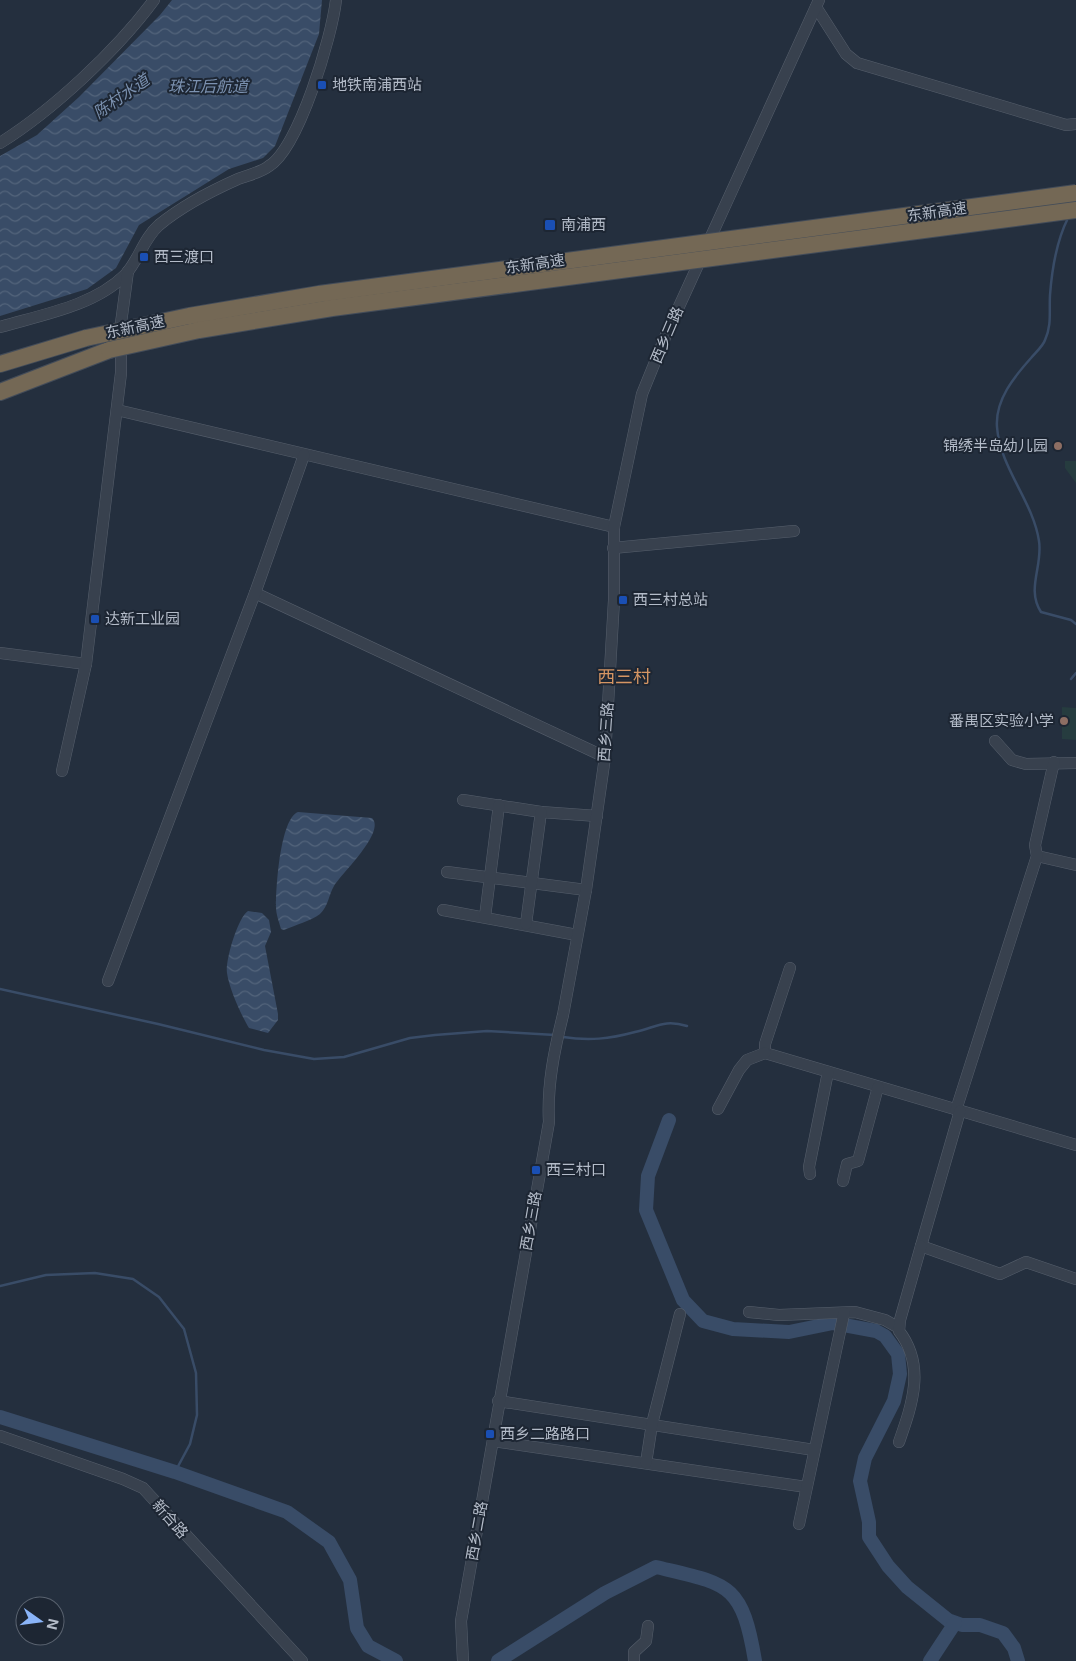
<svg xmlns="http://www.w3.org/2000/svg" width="1076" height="1661" font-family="Inter,'Noto Sans SC',sans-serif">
	<defs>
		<pattern id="water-waves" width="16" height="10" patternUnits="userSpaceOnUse" patternTransform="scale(1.25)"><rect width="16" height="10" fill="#394c67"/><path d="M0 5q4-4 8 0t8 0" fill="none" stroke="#53647b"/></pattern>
	</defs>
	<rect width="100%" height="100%" fill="#242f3e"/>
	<g fill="#263c3f">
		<path d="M 1065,461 L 1076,461 L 1076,483 L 1065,468 Z"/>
		<path d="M 1062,707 L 1076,708 L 1076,740 L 1062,739 Z"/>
	</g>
	<g fill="url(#water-waves)">
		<path d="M 172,0 L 322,0 L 319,34 L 275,146 L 263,158 L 229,169 L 139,225 L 116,268 L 87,289 L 0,316 L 0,156 L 37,135 L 79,97 L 160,15 Z"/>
		<path d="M 298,812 L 372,818 C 386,832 342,873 334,886 C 329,894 328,907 320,914 C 311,921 295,925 284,930 L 281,929 C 279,922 276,914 276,907 C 276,888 280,819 298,812 Z"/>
		<path d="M 248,911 L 262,913 L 269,920 L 271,932 L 265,946 L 278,1014 L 278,1020 L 268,1033 L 249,1028 C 241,1015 229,988 227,973 C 225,961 238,917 248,911 Z"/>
	</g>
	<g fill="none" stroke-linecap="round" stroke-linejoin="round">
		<g stroke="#394c67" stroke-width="2.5">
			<path d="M 1068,218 C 1056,242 1052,268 1050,295 C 1049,311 1052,325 1045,340 C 1043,346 1036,352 1031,358 C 1014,377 995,400 997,427 C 1000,468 1033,501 1039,541 C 1043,566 1026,589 1041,612 L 1071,620 L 1076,624"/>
			<path d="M 1071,679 L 1076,673"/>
			<path d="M 0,989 L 158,1024 L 264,1050 L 314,1059 L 344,1057 L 410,1038 L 435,1035 L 487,1031 L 555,1035"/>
			<path d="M 563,1037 C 589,1041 609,1039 635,1032 C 657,1027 664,1019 687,1026"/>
			<path d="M 0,1286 L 46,1275 L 95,1273 L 133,1279 L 159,1297 L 184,1329 L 196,1373 L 197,1415 L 190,1444 L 175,1472"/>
		</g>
		<g stroke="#394c67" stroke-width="14">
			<path d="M 669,1120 L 648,1176 L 646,1210 L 683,1300 L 703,1321 L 733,1329 L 789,1332 L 833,1323 L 876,1331 L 885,1336 L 898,1354 L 900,1374 L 894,1401 L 865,1458 L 860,1481 L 869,1522 L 869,1537 L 888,1566 L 907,1587 L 948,1620 L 962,1625 L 980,1625 L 1003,1633 L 1014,1648 L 1018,1661"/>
			<path d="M 0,1417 L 175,1472 L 287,1512 L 329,1542 L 350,1580 L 357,1628 L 368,1646 L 396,1661"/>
			<path d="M 498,1661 L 605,1593 L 656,1567 C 728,1584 742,1582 755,1661"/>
			<path d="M 930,1661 L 955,1623"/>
		</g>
		<g stroke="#565f6c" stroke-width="12">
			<g id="minor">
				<path d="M 816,7 L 846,54 L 857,63 L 1066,125 L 1076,124"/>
				<path d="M 0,143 C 53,110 117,50 154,0"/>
				<path d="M 0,327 C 41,315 94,306 125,275 C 139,260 143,239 159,225 C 182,206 211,191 238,179 C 248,175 260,173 269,166 C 299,148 332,36 336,0"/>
				<path d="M 117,410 L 614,527"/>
				<path d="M 613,548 L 794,531"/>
				<path d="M 255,593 L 605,757"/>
				<path d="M 0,653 L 86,664"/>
				<path d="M 995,741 L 1012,760 L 1026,764 L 1076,763"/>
				<path d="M 62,771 L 86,664 L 121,373 L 121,323 L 128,271"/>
				<path d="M 463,800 L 541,812 L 597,816"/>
				<path d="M 1037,856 L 1076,865"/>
				<path d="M 447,872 L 586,890"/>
				<path d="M 443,910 L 577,935"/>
				<path d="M 485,917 L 499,805"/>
				<path d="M 526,924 L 541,812"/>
				<path d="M 790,968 L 765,1044 L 765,1053 L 1076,1145"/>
				<path d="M 108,981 L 255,593 L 304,455"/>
				<path d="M 718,1109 L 739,1070 L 747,1060 L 765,1053"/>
				<path d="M 956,1110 L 1037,856 L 1035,845 L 1054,762"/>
				<path d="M 960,1111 L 921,1246 L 1000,1274 L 1026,1262 L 1076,1279"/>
				<path d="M 810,1174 L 809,1167 L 828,1072"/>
				<path d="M 843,1181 L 847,1164 L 858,1161 L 878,1087"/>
				<path d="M 749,1312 L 779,1315 L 855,1312 L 885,1320 L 899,1328"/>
				<path d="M 498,1401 L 814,1450"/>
				<path d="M 0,1436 L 123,1479 L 143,1488 L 302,1661"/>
				<path d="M 493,1441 L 806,1487"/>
				<path d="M 899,1442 C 912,1405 926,1366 899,1331 L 900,1320 L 921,1246"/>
				<path d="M 646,1463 L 652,1424 L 680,1314"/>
				<path d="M 799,1524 L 844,1313"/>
				<path d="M 463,1661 L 461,1621 L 549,1122 C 547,1086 554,1051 563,1015 L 586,890 L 605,757 L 614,600 L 614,527 L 642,394 L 666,335 L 819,0"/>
				<path d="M 634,1661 L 634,1652 L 646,1641 L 648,1626"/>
			</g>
		</g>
		<g stroke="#434c59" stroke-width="18">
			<g id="highway">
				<path d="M 0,364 L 86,338"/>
				<path d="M 0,392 L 109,350"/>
			</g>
		</g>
		<use href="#minor" stroke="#38414e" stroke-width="11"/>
		<use href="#highway" stroke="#746855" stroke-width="16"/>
		<g stroke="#434c59" stroke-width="18" stroke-linecap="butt">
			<g id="highway-bridge">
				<path d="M 86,338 L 189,316 L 319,294 L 1076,193"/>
				<path d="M 109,350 L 199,330 L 332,308 L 1076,210"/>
			</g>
		</g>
		<use href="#highway-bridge" stroke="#746855" stroke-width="16"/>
	</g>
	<g fill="#1a4fb4" stroke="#1d2633" stroke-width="2">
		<rect x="317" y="80" width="10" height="10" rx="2.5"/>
		<rect x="544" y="219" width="12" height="12" rx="2.5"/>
		<rect x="139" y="252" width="10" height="10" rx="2.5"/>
		<rect x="618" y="595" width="10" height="10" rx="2.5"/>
		<rect x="90" y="614" width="10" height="10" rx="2.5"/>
		<rect x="531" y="1165" width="10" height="10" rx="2.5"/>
		<rect x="485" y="1429" width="10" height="10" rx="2.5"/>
	</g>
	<g fill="#8d6e63" stroke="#1d2633" stroke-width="2">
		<circle cx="1058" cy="446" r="5"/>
		<circle cx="1064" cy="721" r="5"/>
	</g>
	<g text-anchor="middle" stroke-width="4" stroke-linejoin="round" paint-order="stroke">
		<g font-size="15" fill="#b4bcc9" stroke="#1d2633" text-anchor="start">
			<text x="332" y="90">地铁南浦西站</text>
			<text x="561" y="230">南浦西</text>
			<text x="154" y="262">西三渡口</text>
			<text x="1048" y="451" text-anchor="end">锦绣半岛幼儿园</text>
			<text x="633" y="605">西三村总站</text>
			<text x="105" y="624">达新工业园</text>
			<text x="1054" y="726" text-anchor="end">番禺区实验小学</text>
			<text x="546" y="1175">西三村口</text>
			<text x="500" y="1439">西乡二路路口</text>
		</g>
		<g font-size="15" fill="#b4bcc9" stroke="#1d2633">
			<text transform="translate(937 212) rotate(-8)" y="5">东新高速</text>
			<text transform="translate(535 264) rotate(-8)" y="5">东新高速</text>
			<text transform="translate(135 327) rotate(-12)" y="5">东新高速</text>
			<text transform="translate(667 335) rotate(-67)" y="5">西乡三路</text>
			<text transform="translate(606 732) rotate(-86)" y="5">西乡三路</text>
			<text transform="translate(531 1221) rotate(-80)" y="5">西乡三路</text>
			<text transform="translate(170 1519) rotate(49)" y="5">新合路</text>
			<text transform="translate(477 1531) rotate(-80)" y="5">西乡二路</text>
		</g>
		<g font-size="16" font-style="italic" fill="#7c92b1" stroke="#1d2633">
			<text x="208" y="92">珠江后航道</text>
			<text transform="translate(121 96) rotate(-35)" y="6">陈村水道</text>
		</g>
		<g font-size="18" fill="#d59563" stroke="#1d2633">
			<text x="624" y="683">西三村</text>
		</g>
	</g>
	<g transform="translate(40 1621) rotate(104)"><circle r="24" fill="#1d2633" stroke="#59626f"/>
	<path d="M0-4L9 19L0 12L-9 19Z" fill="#8ab4f8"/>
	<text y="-8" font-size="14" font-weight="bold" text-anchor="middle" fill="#b4bcc9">N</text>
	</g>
</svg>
